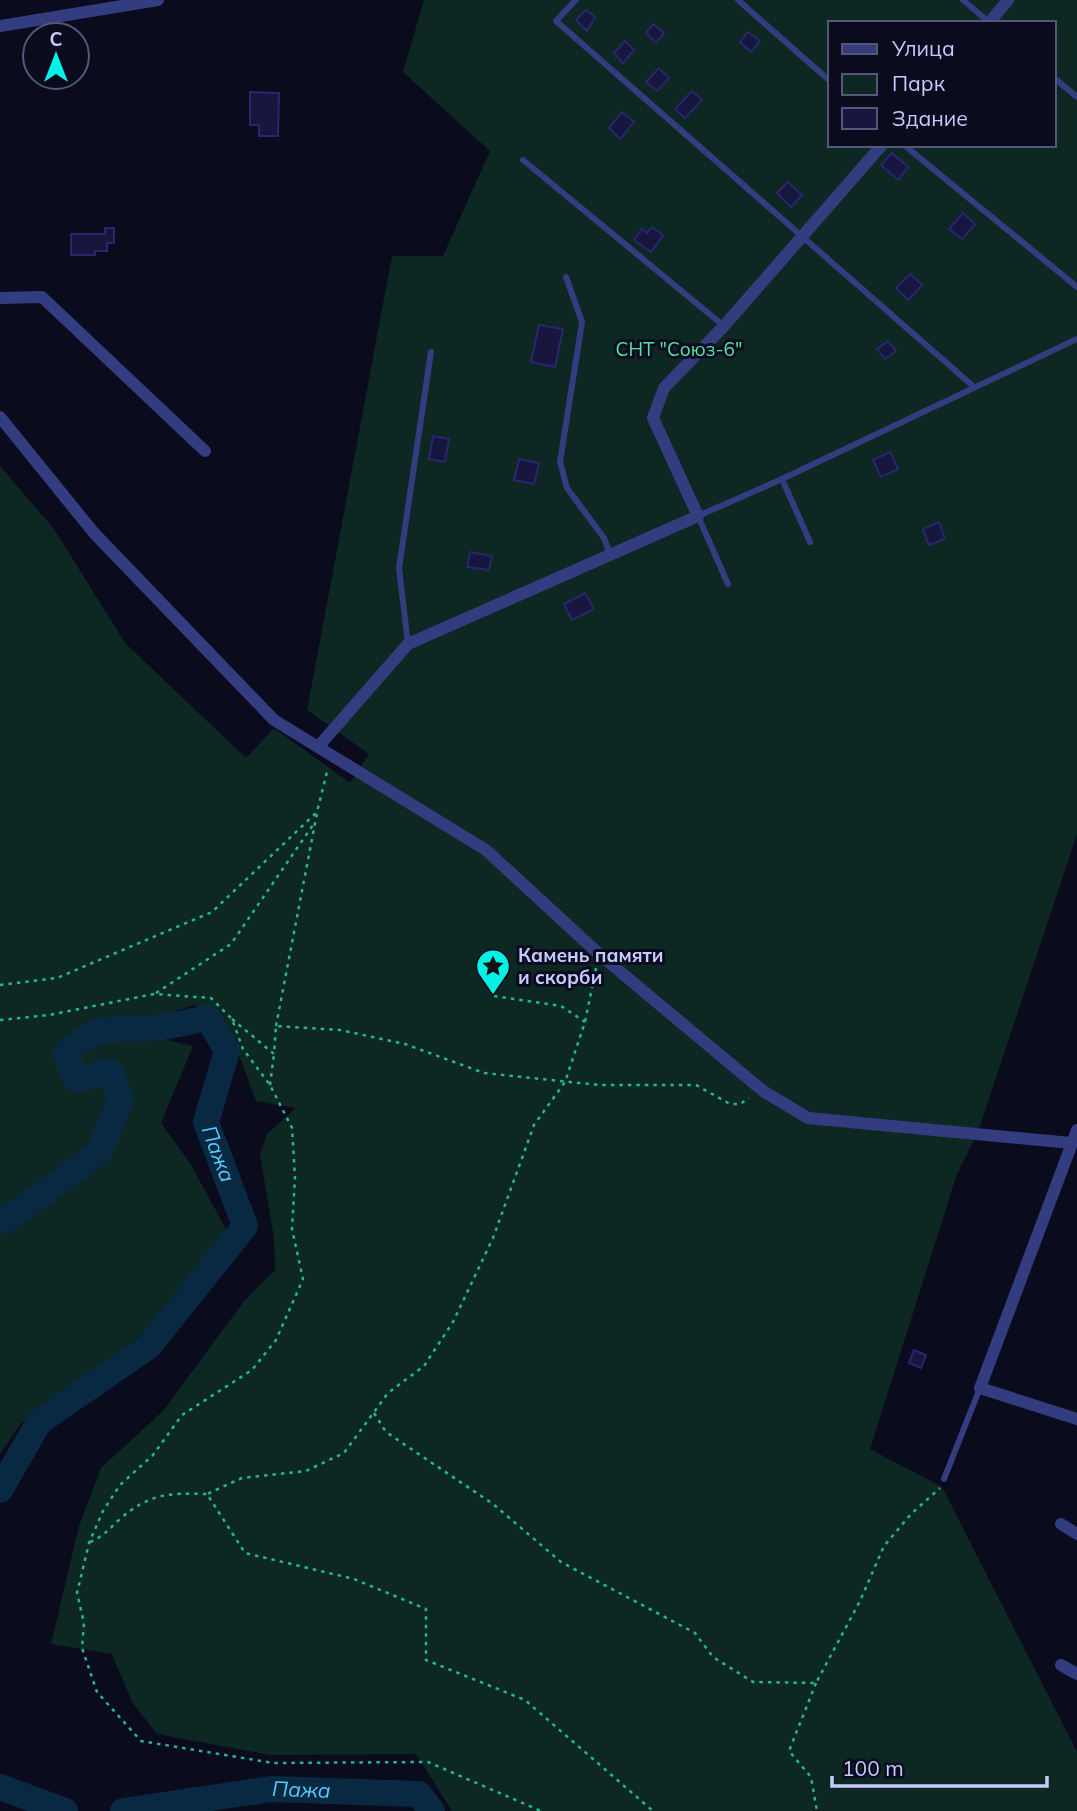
<svg xmlns="http://www.w3.org/2000/svg" width="1077" height="1811" font-family="Mulish,sans-serif">
	<rect width="100%" height="100%" fill="#0b0b1e"/>
	<path fill="#0d2823" fill-rule="evenodd" d="M 424,0 L 1077,0 L 1077,834 L 978,1132 L 957,1174 L 870,1449 L 942,1487 L 1077,1752 L 1077,1811 L 452,1811 L 416,1754 L 271,1755 L 157,1734 L 132,1702 L 112,1654 L 51,1644 L 79,1526 L 101,1468 L 163,1411 L 245,1300 L 275,1270 L 274,1238 L 260,1154 L 267,1134 L 296,1108 L 256,1101 L 234,1042 L 195,1005 L 120,1029 L 193,1046 L 161,1123 L 190,1163 L 227,1231 L 144,1333 L 21,1423 L 0,1454 L 0,466 L 54,529 L 125,643 L 246,758 L 274,728 L 350,783 L 369,754 L 307,710 L 392,256 L 443,256 L 490,151 L 403,72 ZM 830,23 L 1054,23 L 1054,145 L 830,145 Z"/>
	<g fill="none" stroke-linecap="round" stroke-linejoin="round">
		<g stroke="#092943" stroke-width="26">
			<path id="s1" d="M 0,1221 L 5,1221 L 99,1153 L 121,1099 L 110,1071 L 76,1080 L 66,1054 C 97,1023 113,1030 153,1028 C 171,1027 190,1021 208,1018 L 227,1051 L 206,1122 L 245,1226 L 149,1346 L 39,1422 L 0,1490"/>
			<path d="M 0,1787 L 65,1811"/>
			<path id="s2" d="M 123,1811 L 271,1789 L 419,1794 L 432,1811"/>
		</g>
	</g>
	<g fill="#17163f" stroke="#29266d" stroke-width="2">
		<path d="M 586,10 L 595,17 L 587,31 L 576,20 Z"/>
		<path d="M 653,24 L 664,33 L 656,43 L 646,33 Z"/>
		<path d="M 748,32 L 760,41 L 751,52 L 740,42 Z"/>
		<path d="M 625,41 L 634,50 L 623,63 L 614,53 Z"/>
		<path d="M 659,68 L 669,78 L 657,91 L 646,82 Z"/>
		<path d="M 692,91 L 702,100 L 685,118 L 675,109 Z"/>
		<path d="M 250,92 L 279,93 L 278,136 L 259,136 L 259,125 L 250,125 Z"/>
		<path d="M 622,112 L 634,122 L 620,139 L 609,128 Z"/>
		<path d="M 892,153 L 908,167 L 898,180 L 881,165 Z"/>
		<path d="M 788,182 L 802,195 L 791,207 L 777,193 Z"/>
		<path d="M 963,213 L 975,224 L 962,239 L 949,229 Z"/>
		<path d="M 652,227 L 663,235 L 651,252 L 634,240 L 642,229 L 647,233 Z"/>
		<path d="M 105,228 L 114,228 L 114,243 L 107,243 L 107,251 L 95,251 L 95,255 L 71,255 L 71,234 L 105,234 Z"/>
		<path d="M 910,274 L 922,285 L 908,300 L 896,288 Z"/>
		<path d="M 539,325 L 563,329 L 555,367 L 531,362 Z"/>
		<path d="M 888,341 L 896,351 L 885,359 L 877,349 Z"/>
		<path d="M 433,436 L 449,439 L 445,462 L 429,459 Z"/>
		<path d="M 890,452 L 898,469 L 881,477 L 873,460 Z"/>
		<path d="M 519,459 L 539,463 L 534,484 L 514,480 Z"/>
		<path d="M 939,522 L 945,539 L 929,545 L 923,529 Z"/>
		<path d="M 470,552 L 492,556 L 489,570 L 467,567 Z"/>
		<path d="M 585,593 L 594,609 L 572,620 L 564,604 Z"/>
		<path d="M 914,1350 L 926,1355 L 921,1368 L 909,1363 Z"/>
	</g>
	<g fill="none" stroke-linecap="round" stroke-linejoin="round">
		<g stroke="#26b495" stroke-width="2.5" stroke-dasharray="3.5 5" stroke-linecap="butt">
			<path d="M 596,968 L 585,1022 L 565,1082 L 534,1125 L 493,1238 L 453,1322 L 424,1366 L 388,1393 L 344,1453 L 306,1471 L 242,1478 L 207,1494 L 245,1553 L 354,1579 L 426,1609 L 426,1660 L 525,1700 L 653,1811"/>
			<path d="M 0,985 L 57,978 L 212,912 L 317,812 L 328,768"/>
			<path d="M 156,993 L 231,944 L 313,825"/>
			<path d="M 494,996 L 561,1006 L 585,1022"/>
			<path d="M 232,1019 L 274,1054 L 276,1026 L 340,1030 L 405,1044 L 484,1073 L 599,1085 L 696,1085 L 730,1104 L 740,1104 L 749,1098"/>
			<path d="M 0,1020 L 49,1015 L 154,994 L 211,998 L 232,1019 L 243,1049 L 270,1085 L 292,1128 L 295,1177 L 292,1229 L 303,1279 L 276,1340 L 252,1370 L 182,1415 L 153,1455 L 120,1485 L 103,1511 L 89,1543 L 77,1593 L 84,1623 L 82,1648 L 97,1692 L 141,1741 L 273,1763 L 428,1762 L 541,1811"/>
			<path d="M 276,1026 L 317,813"/>
			<path d="M 270,1085 L 274,1054"/>
			<path d="M 374,1413 L 386,1432 L 493,1504 L 561,1562 L 695,1633 L 713,1657 L 753,1682 L 816,1683 L 860,1601 L 884,1546 L 911,1514 L 940,1488"/>
			<path d="M 90,1542 C 103,1537 110,1528 120,1519 C 150,1493 169,1493 207,1494"/>
			<path d="M 816,1683 L 789,1751 L 811,1777 L 817,1811"/>
		</g>
		<g stroke="#333c7f" stroke-width="6">
			<path d="M 576,0 L 556,21 L 973,386"/>
			<path d="M 738,0 L 830,81"/>
			<path d="M 963,0 L 990,23"/>
			<path d="M 1054,78 L 1077,97"/>
			<path d="M 904,145 L 1077,287"/>
			<path d="M 523,160 L 724,326"/>
			<path d="M 566,277 L 582,322 L 560,462 L 567,488 L 604,538 L 610,554"/>
			<path d="M 782,479 L 810,542"/>
			<path d="M 728,584 L 698,516 L 782,479 L 1077,339"/>
			<path d="M 408,644 L 399,568 L 431,352"/>
			<path d="M 944,1479 L 980,1388"/>
		</g>
		<g stroke="#333c7f" stroke-width="12">
			<path d="M 989,23 L 1008,0"/>
			<path d="M 0,26 L 158,0"/>
			<path d="M 0,298 L 42,297 L 205,451"/>
			<path d="M 0,417 L 94,533 L 274,720 L 486,850 L 599,954 L 763,1091 L 808,1118 L 1071,1143"/>
			<path d="M 318,747 L 408,644 L 698,516 L 653,418 L 664,388 L 724,326 L 882,145"/>
			<path d="M 1077,1130 L 980,1388 L 1077,1419"/>
			<path d="M 1061,1524 L 1077,1534"/>
			<path d="M 1061,1665 L 1077,1674"/>
		</g>
	</g>
	<defs>
		<g id="sight-pin" transform="scale(1.75)"><path d="M0 17L-7.5 6A9.5 9.5 0 1 1 7.5 6Z" fill="#00f2e4" stroke="#0b0b1e"/><path d="M0-6L1.8-2.2L6-1.7L2.9 1.2L3.7 5.4L0 3.3L-3.7 5.4L-2.9 1.2L-6-1.7L-1.8-2.2Z" fill="#111"/></g>
	</defs>
	<g fill-rule="evenodd">
		<use href="#sight-pin" x="493" y="966"/>
	</g>
	<g text-anchor="middle" stroke-width="6" stroke-linejoin="round" paint-order="stroke">
		<g font-size="19" fill="#4ee5a7" stroke="#0b0b1e">
			<text x="679" y="356">СНТ "Союз-6"</text>
		</g>
		<g font-size="19" font-weight="bold" fill="#c7caff" stroke="#0b0b1e" text-anchor="start">
			<text x="518" y="962">Камень памяти<tspan x="518" dy="22">и скорби</tspan></text>
		</g>
		<g font-size="21" font-style="italic" fill="#55cbff" stroke="#0b0b1e">
			<text dy="7" stroke="none"><textPath href="#s1" startOffset="569">Пажа</textPath></text>
			<text dy="7" stroke="none"><textPath href="#s2" startOffset="180">Пажа</textPath></text>
		</g>
	</g>
	<rect x="828" y="21" width="228" height="126" fill="#0b0b1e" stroke="#565778" stroke-width="2"/>
	<rect x="842" y="44" width="35" height="10" fill="#333c7f" stroke="#565778" stroke-width="2"/>
	<text x="892" y="56" font-size="21" fill="#c7caff">Улица</text>
	<rect x="842" y="74" width="35" height="21" fill="#0d2823" stroke="#565778" stroke-width="2"/>
	<text x="892" y="91" font-size="21" fill="#c7caff">Парк</text>
	<rect x="842" y="108" width="35" height="21" fill="#17163f" stroke="#565778" stroke-width="2"/>
	<text x="892" y="126" font-size="21" fill="#c7caff">Здание</text>
	<g transform="translate(56 56)"><circle r="33" fill="#0b0b1e" stroke="#565778" stroke-width="2"/>
	<path d="M0-5L12 26L0 18L-12 26Z" fill="#00f2e4"/>
	<text y="-10" font-size="19" font-weight="bold" text-anchor="middle" fill="#c7caff">С</text>
	</g>
	<path d="M832 1776v10h215v-10" fill="none" stroke="#c7caff" stroke-width="3.5"/>
	<text x="842" y="1776" font-size="21" fill="#c7caff" stroke="#0b0b1e" stroke-width="5" paint-order="stroke">100 m</text>
</svg>
